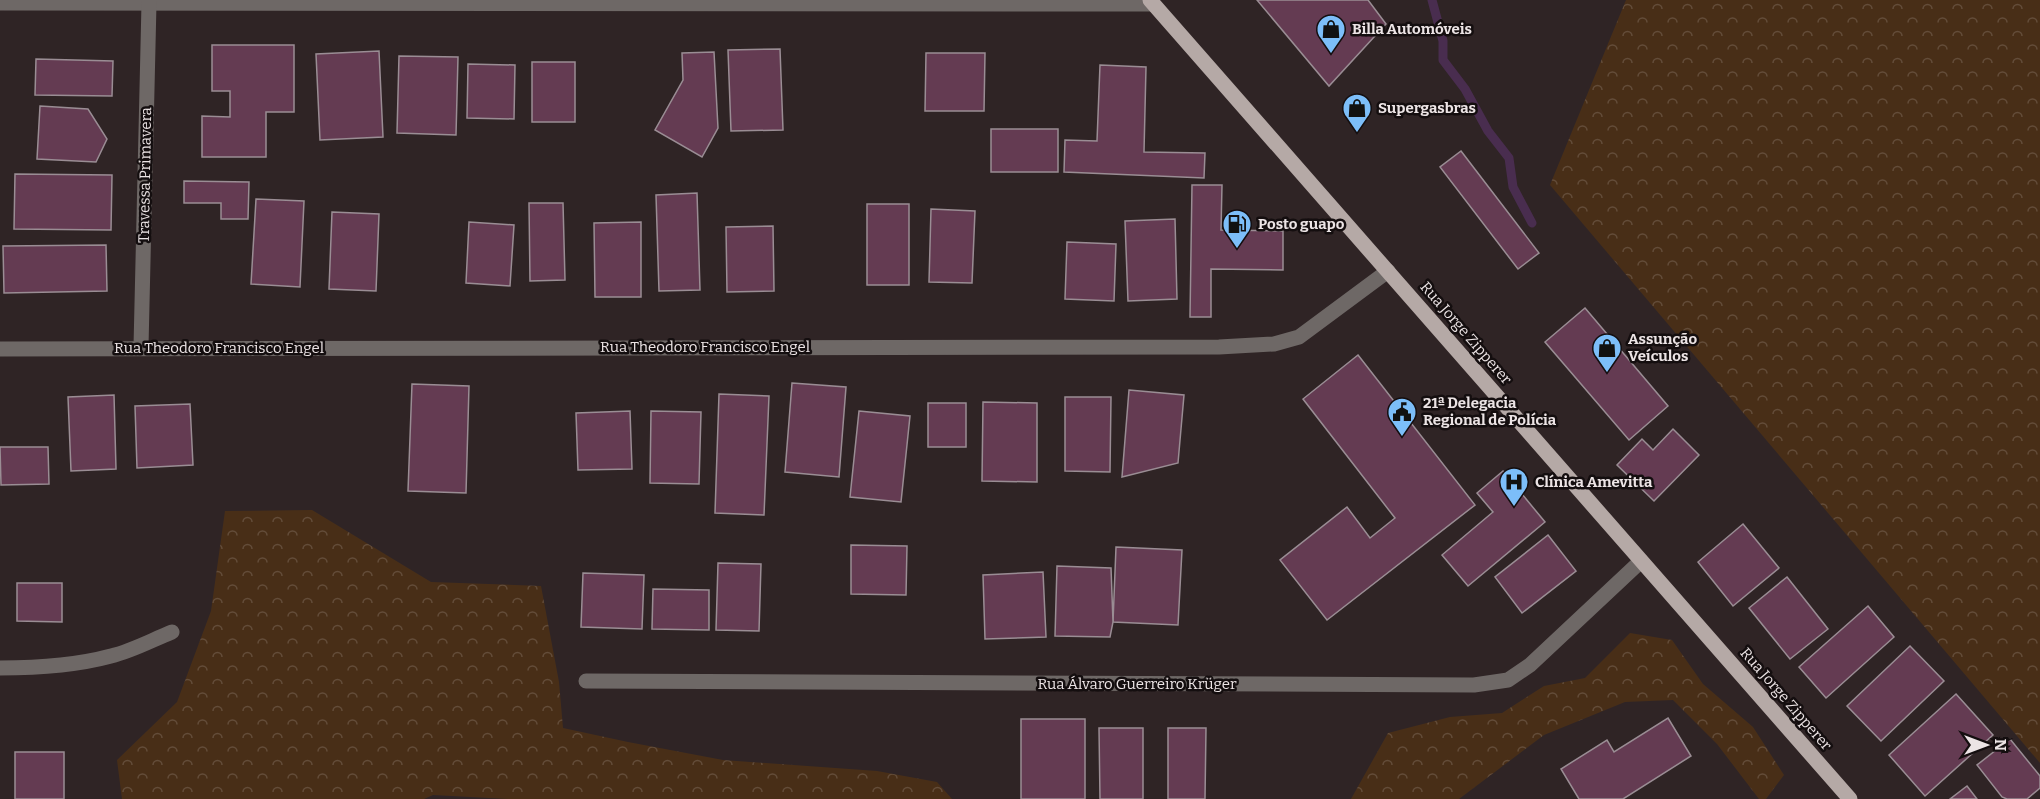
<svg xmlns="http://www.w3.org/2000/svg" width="2040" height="799" font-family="Bitter,serif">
	<defs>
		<pattern id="forest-crowns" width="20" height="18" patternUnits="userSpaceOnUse" patternTransform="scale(1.5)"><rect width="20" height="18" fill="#482e17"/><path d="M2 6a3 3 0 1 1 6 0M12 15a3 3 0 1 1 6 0" fill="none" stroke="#634c39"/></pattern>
	</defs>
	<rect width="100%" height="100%" fill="#2f2425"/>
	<g fill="url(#forest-crowns)">
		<path d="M 1626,0 L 2040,0 L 2040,763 L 1550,185 Z"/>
		<path d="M 312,510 L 431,582 L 541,586 L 559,682 L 563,728 L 628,742 L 723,760 L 877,771 L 937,782 L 952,799 L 508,799 L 433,795 L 424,799 L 122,799 L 117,760 L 177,702 L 211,611 L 225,511 Z"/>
		<path d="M 1630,633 L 1672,640 L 1703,684 L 1753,727 L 1784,775 L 1766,799 L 1759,799 L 1717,744 L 1673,700 L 1625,702 L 1544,735 L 1459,799 L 1351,799 L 1388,733 L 1450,717 L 1502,713 L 1544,686 L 1585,678 Z"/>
	</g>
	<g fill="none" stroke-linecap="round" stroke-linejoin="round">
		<path stroke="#492d4f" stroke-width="9" d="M 1432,0 L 1443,41 L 1443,60 L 1465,89 L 1488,131 L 1509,158 L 1513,187 L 1532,223"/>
	</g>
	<g fill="#643b52" stroke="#9a8d94" stroke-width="1.5">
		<path d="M 1257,0 L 1368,0 L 1386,24 L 1329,86 Z"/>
		<path d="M 212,45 L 294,45 L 294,112 L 266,112 L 266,157 L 202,157 L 202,116 L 230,117 L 230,91 L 212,91 Z"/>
		<path d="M 780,49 L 783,130 L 731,131 L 728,50 Z"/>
		<path d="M 379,51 L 383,137 L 320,140 L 316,54 Z"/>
		<path d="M 714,52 L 718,128 L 702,157 L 655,130 L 683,80 L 682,53 Z"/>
		<path d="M 926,53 L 985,53 L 984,111 L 925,111 Z"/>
		<path d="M 399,56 L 458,57 L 456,135 L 397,133 Z"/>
		<path d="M 36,59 L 113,61 L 112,96 L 35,95 Z"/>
		<rect x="532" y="62" width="43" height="60"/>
		<path d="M 468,64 L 515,65 L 514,119 L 467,118 Z"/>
		<path d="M 1100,65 L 1146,67 L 1144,152 L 1205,153 L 1204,178 L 1064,172 L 1065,140 L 1097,141 Z"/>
		<path d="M 40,106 L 88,109 L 107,139 L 96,162 L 37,159 Z"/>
		<rect x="991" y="129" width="67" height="43"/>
		<path d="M 1461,151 L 1539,253 L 1518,269 L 1440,167 Z"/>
		<path d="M 15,174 L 112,175 L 111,230 L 14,229 Z"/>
		<path d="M 184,181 L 249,182 L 248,219 L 221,219 L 221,203 L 184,203 Z"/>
		<path d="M 1192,185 L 1222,185 L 1221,230 L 1283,231 L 1283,270 L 1211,269 L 1211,317 L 1190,317 Z"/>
		<path d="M 697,193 L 700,290 L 659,291 L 656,195 Z"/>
		<path d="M 256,199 L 304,201 L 300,287 L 251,284 Z"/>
		<path d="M 529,203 L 563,203 L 565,280 L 530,281 Z"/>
		<rect x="867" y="204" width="42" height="81"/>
		<path d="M 931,209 L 975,211 L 972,283 L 929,282 Z"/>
		<path d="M 332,212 L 379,214 L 376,291 L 329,289 Z"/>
		<path d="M 1175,219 L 1177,299 L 1128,301 L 1125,221 Z"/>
		<path d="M 469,222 L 514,225 L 510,286 L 466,283 Z"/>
		<path d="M 641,222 L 641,297 L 595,297 L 594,223 Z"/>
		<path d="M 773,226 L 774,291 L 727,292 L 726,227 Z"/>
		<path d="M 1067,242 L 1116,244 L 1114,301 L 1065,299 Z"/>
		<path d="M 106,245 L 107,291 L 4,293 L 3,246 Z"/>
		<path d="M 1585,308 L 1668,406 L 1629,440 L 1545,342 Z"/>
		<path d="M 1358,355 L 1475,505 L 1327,620 L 1280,560 L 1347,507 L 1370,538 L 1395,518 L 1303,399 Z"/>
		<path d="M 792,383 L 846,387 L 839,477 L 785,472 Z"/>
		<path d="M 412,384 L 469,386 L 466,493 L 408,491 Z"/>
		<path d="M 1129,390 L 1184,395 L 1178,463 L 1122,477 Z"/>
		<path d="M 719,394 L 769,396 L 764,515 L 715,513 Z"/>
		<path d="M 114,395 L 116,469 L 71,471 L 68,397 Z"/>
		<path d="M 1065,397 L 1111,397 L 1110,472 L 1065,471 Z"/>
		<path d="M 983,402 L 1037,403 L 1037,482 L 982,481 Z"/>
		<rect x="928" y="403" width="38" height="44"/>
		<path d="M 190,404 L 193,465 L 137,468 L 135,406 Z"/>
		<path d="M 630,411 L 632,469 L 578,470 L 576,413 Z"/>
		<path d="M 651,411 L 701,412 L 699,484 L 650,483 Z"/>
		<path d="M 859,411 L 910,416 L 901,502 L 850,497 Z"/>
		<path d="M 1673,429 L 1699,455 L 1654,501 L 1617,465 L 1642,439 L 1653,450 Z"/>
		<path d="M 0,447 L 48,447 L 49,484 L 1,485 Z"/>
		<path d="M 1503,471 L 1545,522 L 1468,586 L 1442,555 L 1493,512 L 1477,493 Z"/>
		<path d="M 1743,524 L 1779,568 L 1733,606 L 1698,562 Z"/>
		<path d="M 1548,535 L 1576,571 L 1522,613 L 1495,577 Z"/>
		<path d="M 851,545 L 907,546 L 906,595 L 851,594 Z"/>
		<path d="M 1116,547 L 1182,550 L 1178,625 L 1113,622 Z"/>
		<path d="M 718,563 L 761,564 L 759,631 L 716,630 Z"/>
		<path d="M 1057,566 L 1111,568 L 1113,622 L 1110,637 L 1055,636 Z"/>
		<path d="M 1043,572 L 1046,637 L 985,639 L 983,575 Z"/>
		<path d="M 583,573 L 644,575 L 642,629 L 581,627 Z"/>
		<path d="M 1787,577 L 1828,629 L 1790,659 L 1749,608 Z"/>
		<path d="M 17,583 L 62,583 L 62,622 L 17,621 Z"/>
		<path d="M 653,589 L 709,590 L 709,630 L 652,629 Z"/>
		<path d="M 1868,606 L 1894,637 L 1826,698 L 1799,667 Z"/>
		<path d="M 1910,646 L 1944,681 L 1881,741 L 1847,706 Z"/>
		<path d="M 1956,694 L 1993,735 L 1925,796 L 1889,755 Z"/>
		<path d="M 1668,718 L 1691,756 L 1623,799 L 1579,799 L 1561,769 L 1607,740 L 1614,752 Z"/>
		<rect x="1021" y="719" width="64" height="80"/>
		<path d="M 1099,728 L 1143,728 L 1143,799 L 1100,799 Z"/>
		<path d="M 1168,728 L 1206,728 L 1205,799 L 1168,799 Z"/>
		<path d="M 2010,739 L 2040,776 L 2040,788 L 2027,799 L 2007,799 L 2002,797 L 1977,765 Z"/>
		<rect x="15" y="752" width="49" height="47"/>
		<path d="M 1967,786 L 1977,799 L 1950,799 Z"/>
	</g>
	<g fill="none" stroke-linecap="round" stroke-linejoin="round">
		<g stroke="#6e6866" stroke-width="15">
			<path d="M 0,3 L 1153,4"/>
			<path d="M 141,347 L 149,3"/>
			<path d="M 0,349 L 1219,347 L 1274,344 L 1299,337 L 1388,271"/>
			<path d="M 0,668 C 38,668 74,666 111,656 C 132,651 152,640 172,632"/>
			<path d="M 586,681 L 1474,685 L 1508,680 L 1530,665 L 1641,561"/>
		</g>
		<path stroke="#b5a9a6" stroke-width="15" d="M 1150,0 L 1850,799"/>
	</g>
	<defs>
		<g id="shop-pin" transform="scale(1.5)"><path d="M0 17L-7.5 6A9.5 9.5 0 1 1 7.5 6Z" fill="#7cbef9" stroke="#140e0f"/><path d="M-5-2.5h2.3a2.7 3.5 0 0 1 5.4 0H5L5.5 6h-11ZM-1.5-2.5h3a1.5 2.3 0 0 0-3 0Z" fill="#111"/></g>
		<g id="fuel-pin" transform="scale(1.5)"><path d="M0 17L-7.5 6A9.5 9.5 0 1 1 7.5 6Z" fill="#7cbef9" stroke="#140e0f"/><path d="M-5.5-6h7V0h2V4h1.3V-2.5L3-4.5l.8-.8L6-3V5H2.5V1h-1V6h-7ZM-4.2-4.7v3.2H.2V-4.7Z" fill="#111"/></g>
		<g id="civic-pin" transform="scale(1.5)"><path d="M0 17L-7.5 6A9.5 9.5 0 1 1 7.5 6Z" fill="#7cbef9" stroke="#140e0f"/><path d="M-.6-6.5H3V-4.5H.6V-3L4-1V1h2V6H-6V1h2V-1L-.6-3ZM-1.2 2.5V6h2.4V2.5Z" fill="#111"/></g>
		<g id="hospital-pin" transform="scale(1.5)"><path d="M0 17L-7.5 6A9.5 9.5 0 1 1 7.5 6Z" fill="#7cbef9" stroke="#140e0f"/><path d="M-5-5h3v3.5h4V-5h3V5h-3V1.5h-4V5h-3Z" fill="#111"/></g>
	</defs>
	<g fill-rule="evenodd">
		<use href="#shop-pin" x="1331" y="29"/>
		<use href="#shop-pin" x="1357" y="108"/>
		<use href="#fuel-pin" x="1237" y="224"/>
		<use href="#shop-pin" x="1607" y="348"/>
		<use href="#civic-pin" x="1402" y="412"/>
		<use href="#hospital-pin" x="1514" y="482"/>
	</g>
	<g text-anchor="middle" stroke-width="5" stroke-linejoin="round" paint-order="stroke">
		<g font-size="15" font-weight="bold" fill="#ece4e5" stroke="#140e0f" text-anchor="start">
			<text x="1352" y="34">Billa Automóveis</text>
			<text x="1378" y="113">Supergasbras</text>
			<text x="1258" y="229">Posto guapo</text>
			<text x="1628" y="344">Assunção<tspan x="1628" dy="17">Veículos</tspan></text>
			<text x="1423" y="408">21ª Delegacia<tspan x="1423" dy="17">Regional de Polícia</tspan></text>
			<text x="1535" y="487">Clínica Amevitta</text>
		</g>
		<g font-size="15" fill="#ece4e5" stroke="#140e0f">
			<text transform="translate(145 175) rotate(-89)" y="5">Travessa Primavera</text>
			<text transform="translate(1466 333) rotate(49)" y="5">Rua Jorge Zipperer</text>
			<text x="705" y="352">Rua Theodoro Francisco Engel</text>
			<text x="219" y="353">Rua Theodoro Francisco Engel</text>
			<text x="1137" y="689">Rua Álvaro Guerreiro Krüger</text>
			<text transform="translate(1786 699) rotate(49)" y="5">Rua Jorge Zipperer</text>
		</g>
	</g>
	<g transform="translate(1986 745) rotate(90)" stroke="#140e0f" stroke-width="4.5" paint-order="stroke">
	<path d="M0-4.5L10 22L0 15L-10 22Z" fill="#ece4e5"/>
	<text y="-9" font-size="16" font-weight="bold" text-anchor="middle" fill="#ece4e5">N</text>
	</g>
</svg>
